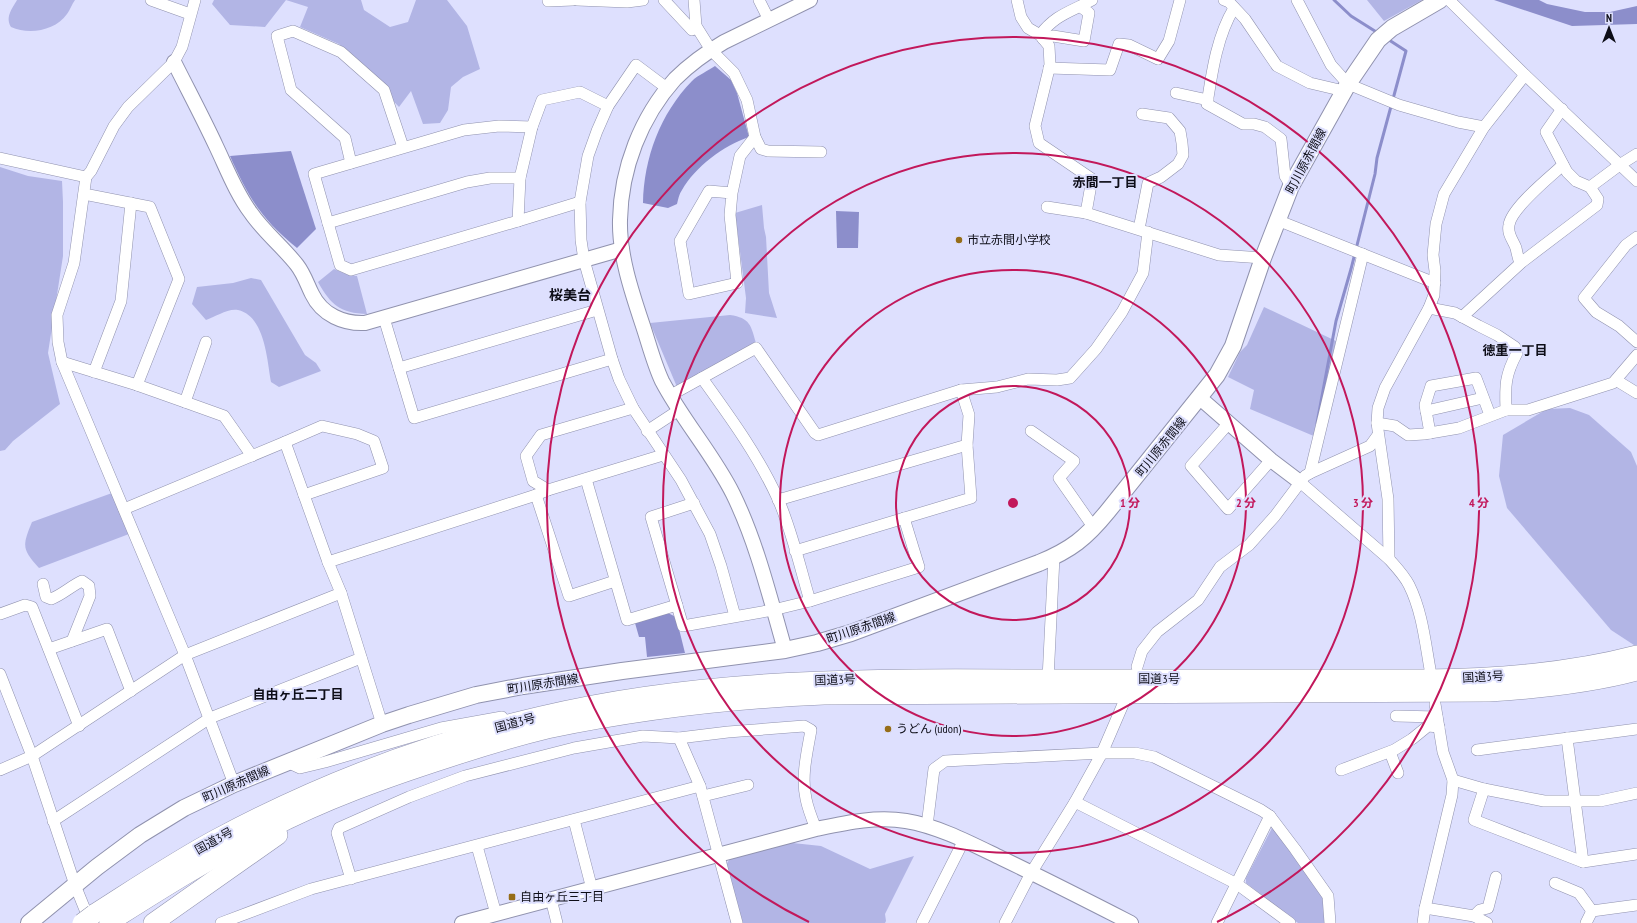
<svg xmlns="http://www.w3.org/2000/svg" width="1637" height="923" font-family="'PT Sans Narrow','Noto Sans JP',sans-serif">
	<rect width="100%" height="100%" fill="#dee0fe"/>
	<g fill="#b2b5e5">
		<path d="M 17,0 L 75,0 C 72,4 70,10 67,14 C 55,31 29,35 11,27 C 5,17 12,9 17,0 Z"/>
		<path d="M 214,0 L 361,0 L 364,10 L 390,27 L 408,22 L 416,0 L 447,0 L 467,26 L 480,69 L 463,77 L 451,87 L 448,110 L 440,123 L 423,124 L 411,91 L 399,107 L 339,44 L 300,27 L 308,7 L 286,0 L 265,27 L 230,25 L 212,4 Z"/>
		<path d="M 1367,0 L 1422,0 L 1384,21 Z"/>
		<path d="M 0,167 L 28,176 L 62,181 L 63,202 L 63,256 L 48,353 L 60,404 L 13,441 L 5,450 L 0,451 Z"/>
		<path d="M 762,205 L 764,228 L 766,237 L 769,293 L 777,318 L 745,313 L 746,298 L 735,213 Z"/>
		<path d="M 334,269 L 348,275 L 357,276 L 367,314 C 340,313 331,305 318,282 Z"/>
		<path d="M 251,278 L 261,280 L 305,355 L 316,363 L 321,371 L 279,387 L 271,382 C 267,360 265,316 238,310 C 228,308 215,317 206,320 L 192,304 L 197,287 L 233,283 Z"/>
		<path d="M 1264,307 L 1336,341 L 1316,437 L 1250,409 L 1254,390 L 1228,377 L 1240,352 L 1247,345 Z"/>
		<path d="M 730,315 C 750,318 751,325 756,343 L 677,387 L 650,323 Z"/>
		<path d="M 1570,408 L 1589,415 L 1631,452 L 1637,466 L 1637,647 L 1611,630 L 1507,508 L 1499,476 L 1503,435 L 1547,409 Z"/>
		<path d="M 112,493 L 129,534 L 39,568 C 22,549 22,546 32,522 Z"/>
		<path d="M 1272,828 L 1276,828 L 1325,899 L 1326,923 L 1298,923 L 1246,883 L 1246,878 Z"/>
		<path d="M 774,841 L 821,846 L 870,869 L 914,856 L 885,914 L 886,921 L 885,923 L 731,923 L 722,889 L 727,863 L 735,852 Z"/>
	</g>
	<g fill="#8c8ecb">
		<path d="M 1494,0 L 1539,0 L 1547,4 L 1585,12 L 1610,12 L 1637,6 L 1637,24 L 1572,26 Z"/>
		<path d="M 715,66 L 731,80 L 737,93 L 749,137 C 724,145 695,167 682,190 C 679,194 678,200 677,204 L 668,208 L 643,203 C 644,158 660,114 692,81 C 698,75 708,71 715,66 Z"/>
		<path d="M 291,151 L 316,229 L 297,248 C 262,220 248,197 230,156 Z"/>
		<path d="M 836,211 L 859,212 L 858,248 L 837,248 Z"/>
		<path d="M 668,613 L 676,617 L 685,653 L 647,657 L 645,637 L 639,637 L 635,623 Z"/>
	</g>
	<g fill="none" stroke-linecap="round" stroke-linejoin="round">
		<g stroke="#8c8ecb" stroke-width="3">
			<path d="M 1334,0 L 1351,16 L 1378,33"/>
			<path d="M 1317,423 L 1336,321 L 1351,269 L 1375,174 L 1377,158 L 1406,51 L 1386,38"/>
		</g>
		<g stroke="#9092ae" stroke-width="12">
			<g id="minor">
				<path d="M 151,0 L 190,14"/>
				<path d="M 195,0 L 182,47 L 174,62 L 128,107 L 114,126 L 91,171 L 86,177 L 74,263 L 57,315 L 58,342 L 62,362 L 185,655 L 234,784"/>
				<path d="M 548,0 L 548,1 L 573,0"/>
				<path d="M 577,0 L 627,2 L 643,0"/>
				<path d="M 664,0 L 692,30 L 696,26"/>
				<path d="M 694,0 L 696,26 L 711,50 L 734,73 L 747,100 L 755,137 L 761,149 L 768,151 L 821,152"/>
				<path d="M 759,0 L 769,20"/>
				<path d="M 1017,0 L 1021,17 L 1028,28 L 1040,35 L 1049,46 L 1050,65 L 1035,126 L 1039,143 L 1092,179 L 1086,213"/>
				<path d="M 1224,0 L 1229,2 L 1245,19 L 1277,66 L 1310,83 L 1344,91"/>
				<path d="M 1297,0 L 1331,65 L 1348,84 L 1399,105 L 1458,122 L 1484,127"/>
				<path d="M 1449,0 L 1525,75 L 1637,181"/>
				<path d="M 1234,8 C 1217,36 1212,72 1207,104 L 1243,124 L 1254,124 L 1265,127 L 1281,139 L 1285,176 L 1291,186"/>
				<path d="M 1040,35 C 1056,14 1071,12 1092,0"/>
				<path d="M 1043,39 L 1053,36 L 1084,41 L 1089,13 L 1081,7"/>
				<path d="M 1049,68 L 1110,70 L 1119,44 L 1129,45 L 1158,59 L 1169,41 L 1180,0"/>
				<path d="M 668,89 L 636,65 L 608,106 L 597,131 L 588,156 L 580,202 L 581,240 L 584,260 L 612,359 L 619,379 L 633,408 L 681,480 L 710,534 L 721,566 L 735,616"/>
				<path d="M 1176,93 L 1208,100"/>
				<path d="M 0,158 L 86,177"/>
				<path d="M 351,163 L 345,138 L 291,90 L 277,36 L 293,31 L 341,52 L 384,90 L 403,147"/>
				<path d="M 1590,187 L 1621,164 L 1637,154"/>
				<path d="M 732,193 L 730,215 L 737,283 L 689,294 L 680,241 L 709,191 L 732,193 L 740,156 L 755,137"/>
				<path d="M 580,202 L 518,221 L 520,178 L 532,127 L 542,100 L 580,92 L 608,106"/>
				<path d="M 1047,207 L 1086,213 L 1219,255 L 1263,258"/>
				<path d="M 1277,220 L 1435,283"/>
				<path d="M 518,221 L 351,270 L 340,265 L 314,174 L 464,130 L 499,126 L 532,127"/>
				<path d="M 328,223 L 467,182 L 490,178 L 520,178"/>
				<path d="M 1139,229 L 1148,183 L 1161,177 L 1178,164 L 1183,155 L 1182,143 L 1180,131 L 1169,118 L 1142,114"/>
				<path d="M 1637,237 L 1626,245 L 1584,298 L 1596,312 L 1619,326 L 1637,342"/>
				<path d="M 1520,263 C 1518,258 1517,253 1516,248 C 1513,240 1507,234 1509,225 C 1511,208 1550,177 1563,165"/>
				<path d="M 1462,317 L 1522,262 L 1597,205 L 1598,199 L 1590,187 L 1576,181 L 1567,172 L 1546,132 L 1562,109"/>
				<path d="M 384,318 L 414,418 L 612,359"/>
				<path d="M 62,362 L 137,385 L 179,279 L 150,207 L 84,194"/>
				<path d="M 399,368 L 597,310"/>
				<path d="M 94,372 L 121,301 L 131,203"/>
				<path d="M 702,378 C 730,417 758,455 778,499 C 792,531 800,567 810,601 L 919,567 L 904,518"/>
				<path d="M 1619,382 L 1637,393"/>
				<path d="M 137,385 L 185,402 L 206,342"/>
				<path d="M 671,395 L 756,348 L 815,433 L 818,435 L 961,390 L 997,387 L 1028,379 L 1057,380 L 1070,378 L 1096,349 L 1122,312 L 1143,273 L 1148,232"/>
				<path d="M 185,402 L 224,416 L 252,456"/>
				<path d="M 633,408 L 541,435 L 526,456 L 533,481 L 548,490 L 663,455"/>
				<path d="M 1506,410 L 1528,410 L 1613,383 L 1637,355"/>
				<path d="M 1426,411 L 1483,398"/>
				<path d="M 1229,423 L 1191,466 L 1228,509 L 1271,460"/>
				<path d="M 1377,423 L 1395,426 L 1408,435 L 1424,434 L 1459,428 L 1506,410 C 1505,386 1505,375 1517,353 L 1515,347 L 1497,335 L 1479,326 L 1455,313 L 1429,308"/>
				<path d="M 647,431 L 679,410"/>
				<path d="M 1031,431 L 1074,461 L 1059,478 L 1094,528"/>
				<path d="M 1430,433 L 1425,405 L 1431,386 L 1476,378 L 1490,415"/>
				<path d="M 285,442 L 322,426 L 357,434 L 374,441 L 383,468 L 304,495"/>
				<path d="M 1310,473 L 1363,254"/>
				<path d="M 586,479 L 627,620 L 677,605"/>
				<path d="M 1300,482 L 1389,559 C 1396,567 1404,575 1409,585 C 1422,611 1425,641 1430,669"/>
				<path d="M 536,495 L 569,596 L 615,581"/>
				<path d="M 778,500 L 967,445"/>
				<path d="M 694,503 L 651,517 L 683,626 L 773,610 L 810,601"/>
				<path d="M 124,509 L 285,442 L 328,562 L 341,593 L 382,724"/>
				<path d="M 795,551 L 971,498 L 967,445 L 969,415 L 961,390"/>
				<path d="M 1389,559 L 1388,499 L 1377,423 L 1378,408 L 1385,388 L 1429,308 L 1434,295 L 1435,271 L 1433,255 L 1436,224 L 1444,194 L 1484,127 L 1525,75"/>
				<path d="M 328,562 L 536,495 L 548,490"/>
				<path d="M 43,584 L 46,597 L 51,599 C 62,595 71,586 82,581 L 89,586 L 90,596 L 72,641"/>
				<path d="M 0,614 L 25,605 L 32,607 L 79,726"/>
				<path d="M 49,649 L 107,629 L 131,691"/>
				<path d="M 1137,667 L 1142,651 L 1157,632 L 1198,600 L 1220,567 L 1249,545 L 1275,516 L 1305,476 L 1310,473 L 1370,446 L 1378,435"/>
				<path d="M 0,674 L 32,756 L 75,885 L 90,922"/>
				<path d="M 1048,679 L 1054,557"/>
				<path d="M 1396,716 L 1437,717"/>
				<path d="M 679,738 L 700,786 L 737,923"/>
				<path d="M 1567,738 L 1583,862"/>
				<path d="M 1477,750 L 1637,729"/>
				<path d="M 1390,752 L 1398,773"/>
				<path d="M 287,762 L 300,768 L 325,762 L 441,728 L 502,717"/>
				<path d="M 0,770 L 32,756 L 185,655 L 341,593"/>
				<path d="M 1341,770 L 1394,750 L 1412,739 L 1428,726 L 1439,727"/>
				<path d="M 1453,780 L 1484,789 L 1544,801 L 1600,801 L 1637,793"/>
				<path d="M 1484,789 L 1474,820 L 1583,862 L 1637,854"/>
				<path d="M 703,796 L 748,785"/>
				<path d="M 1075,802 L 1237,884 L 1290,923"/>
				<path d="M 574,820 L 592,889"/>
				<path d="M 53,821 L 210,718 L 361,658"/>
				<path d="M 927,826 L 934,769 L 945,761 L 1102,753 L 1135,753 L 1154,757 L 1261,810 L 1270,816 L 1295,849 L 1328,896 L 1330,923"/>
				<path d="M 477,846 L 496,914"/>
				<path d="M 351,879 L 337,833 L 339,828 L 409,797 L 465,776 L 574,748 L 643,736 L 679,738 L 728,732 L 804,726 L 811,730 C 807,753 801,776 806,799 C 808,809 812,819 816,829"/>
				<path d="M 1555,883 L 1579,893 L 1592,911"/>
				<path d="M 551,899 L 557,923"/>
				<path d="M 1425,908 L 1474,916 L 1487,923"/>
				<path d="M 1474,916 L 1480,910 L 1488,908 L 1496,877"/>
				<path d="M 221,923 L 311,889 L 700,786"/>
				<path d="M 922,923 L 964,840"/>
				<path d="M 1005,923 L 1031,873 L 1075,802 L 1102,753 L 1124,702"/>
				<path d="M 1217,923 L 1270,816"/>
				<path d="M 1423,923 L 1425,908 L 1452,795 L 1453,780 L 1443,752 L 1435,704"/>
				<path d="M 1586,923 L 1592,911 L 1637,905"/>
			</g>
		</g>
		<g stroke="#9092ae" stroke-width="16">
			<g id="tertiary">
				<path d="M 174,62 C 188,90 203,118 216,146 C 227,169 236,193 251,213 C 264,232 283,247 297,265 C 304,274 307,284 312,294 C 322,315 344,324 365,323 L 622,249"/>
				<path d="M 1200,398 L 1271,460 L 1300,482"/>
				<path d="M 785,650 C 770,598 757,543 733,494 C 713,454 683,421 662,381 C 654,364 649,344 643,326 C 632,293 619,255 620,220 C 621,168 641,117 675,79 C 689,65 707,52 724,42 L 810,0"/>
				<path d="M 462,923 L 816,829 C 845,823 876,816 906,821 C 938,826 972,844 1001,858 C 1045,879 1088,901 1131,923"/>
			</g>
		</g>
		<g stroke="#9092ae" stroke-width="18">
			<path id="secondary" d="M 29,923 L 97,867 L 140,835 L 184,808 L 234,784 L 382,724 L 409,715 L 476,695 L 523,686 L 622,671 L 785,650 L 817,643 L 851,633 L 1039,563 C 1071,550 1086,538 1108,511 L 1217,375 L 1233,346 L 1263,258 L 1291,186 L 1348,84 L 1378,40 L 1392,28 L 1440,0"/>
		</g>
		<g stroke="#9092ae" stroke-width="20">
			<g id="trunk">
				<path d="M 94,914 C 135,888 175,861 218,838 C 319,784 430,742 541,716 C 704,677 871,678 1037,679 C 1167,679 1296,679 1425,679 C 1497,678 1568,673 1637,655"/>
				<path d="M 108,923 C 160,890 212,857 267,830 C 324,800 386,778 448,758 C 481,747 514,737 547,729 C 638,710 731,699 824,695 L 1489,692 C 1538,689 1589,684 1637,671"/>
				<path d="M 153,923 L 278,835"/>
			</g>
		</g>
		<use href="#minor" stroke="#fff" stroke-width="11"/>
		<use href="#tertiary" stroke="#fff" stroke-width="14"/>
		<use href="#secondary" stroke="#fff" stroke-width="16"/>
		<use href="#trunk" stroke="#fff" stroke-width="19"/>
		<g stroke="#9092ae" stroke-width="20" stroke-linecap="butt">
			<path id="trunk-bridge" d="M 82,923 L 94,914"/>
		</g>
		<use href="#trunk-bridge" stroke="#fff" stroke-width="19"/>
	</g>
	<g fill="none" stroke="#c2185b" stroke-width="2">
		<circle cx="1013" cy="503" r="117"/>
		<circle cx="1013" cy="503" r="233"/>
		<circle cx="1013" cy="503" r="350"/>
		<path d="M809 922A466 466 0 1 1 1217 922"/>
	</g>
	<g fill="#966d18" stroke="#dee0fe" stroke-width="1.5">
		<circle cx="959" cy="240" r="4"/>
		<circle cx="888" cy="729" r="4"/>
		<rect x="508" y="893" width="8" height="8" rx="2"/>
	</g>
	<g text-anchor="middle" stroke-width="4" stroke-linejoin="round" paint-order="stroke">
		<g font-size="12" fill="#0d0d17" stroke="#dee0fe">
			<text transform="translate(1306 161) rotate(-62)" y="4">町川原赤間線</text>
			<text transform="translate(1161 447) rotate(-51)" y="4">町川原赤間線</text>
			<text transform="translate(861 628) rotate(-19)" y="4">町川原赤間線</text>
			<text transform="translate(1483 677) rotate(-3)" y="4">国道3号</text>
			<text x="1159" y="683">国道3号</text>
			<text transform="translate(835 680) rotate(-2)" y="4">国道3号</text>
			<text transform="translate(543 684) rotate(-9)" y="4">町川原赤間線</text>
			<text transform="translate(515 723) rotate(-15)" y="4">国道3号</text>
			<text transform="translate(236 784) rotate(-24)" y="4">町川原赤間線</text>
			<text transform="translate(214 841) rotate(-29)" y="4">国道3号</text>
		</g>
		<g font-size="12" fill="#0d0d17" stroke="#dee0fe" text-anchor="start">
			<text x="967" y="244">市立赤間小学校</text>
			<text x="896" y="733">うどん (udon)</text>
			<text x="520" y="901">自由ヶ丘三丁目</text>
		</g>
		<g font-size="13" font-weight="bold" fill="#0d0d17" stroke="#dee0fe">
			<text x="1105" y="187">赤間一丁目</text>
			<text x="1515" y="355">徳重一丁目</text>
			<text x="298" y="699">自由ヶ丘二丁目</text>
		</g>
		<g font-size="14" font-weight="bold" fill="#0d0d17" stroke="#dee0fe">
			<text x="570" y="300">桜美台</text>
		</g>
	</g>
	<circle cx="1013" cy="503" r="6" fill="#c2185b" stroke="#dee0fe" stroke-width="2"/>
	<g font-size="12" text-anchor="middle" font-weight="bold" fill="#c2185b" stroke="#dee0fe" stroke-width="4" stroke-linejoin="round" paint-order="stroke">
		<text x="1130" y="507">1 分</text>
		<text x="1246" y="507">2 分</text>
		<text x="1363" y="507">3 分</text>
		<text x="1479" y="507">4 分</text>
	</g>
	<g transform="translate(1609 28)" stroke="#dee0fe" stroke-width="3" paint-order="stroke">
	<path d="M0-3L7 15L0 10L-7 15Z" fill="#0d0d17"/>
	<text y="-6" font-size="11" font-weight="bold" text-anchor="middle" fill="#0d0d17">N</text>
	</g>
</svg>
